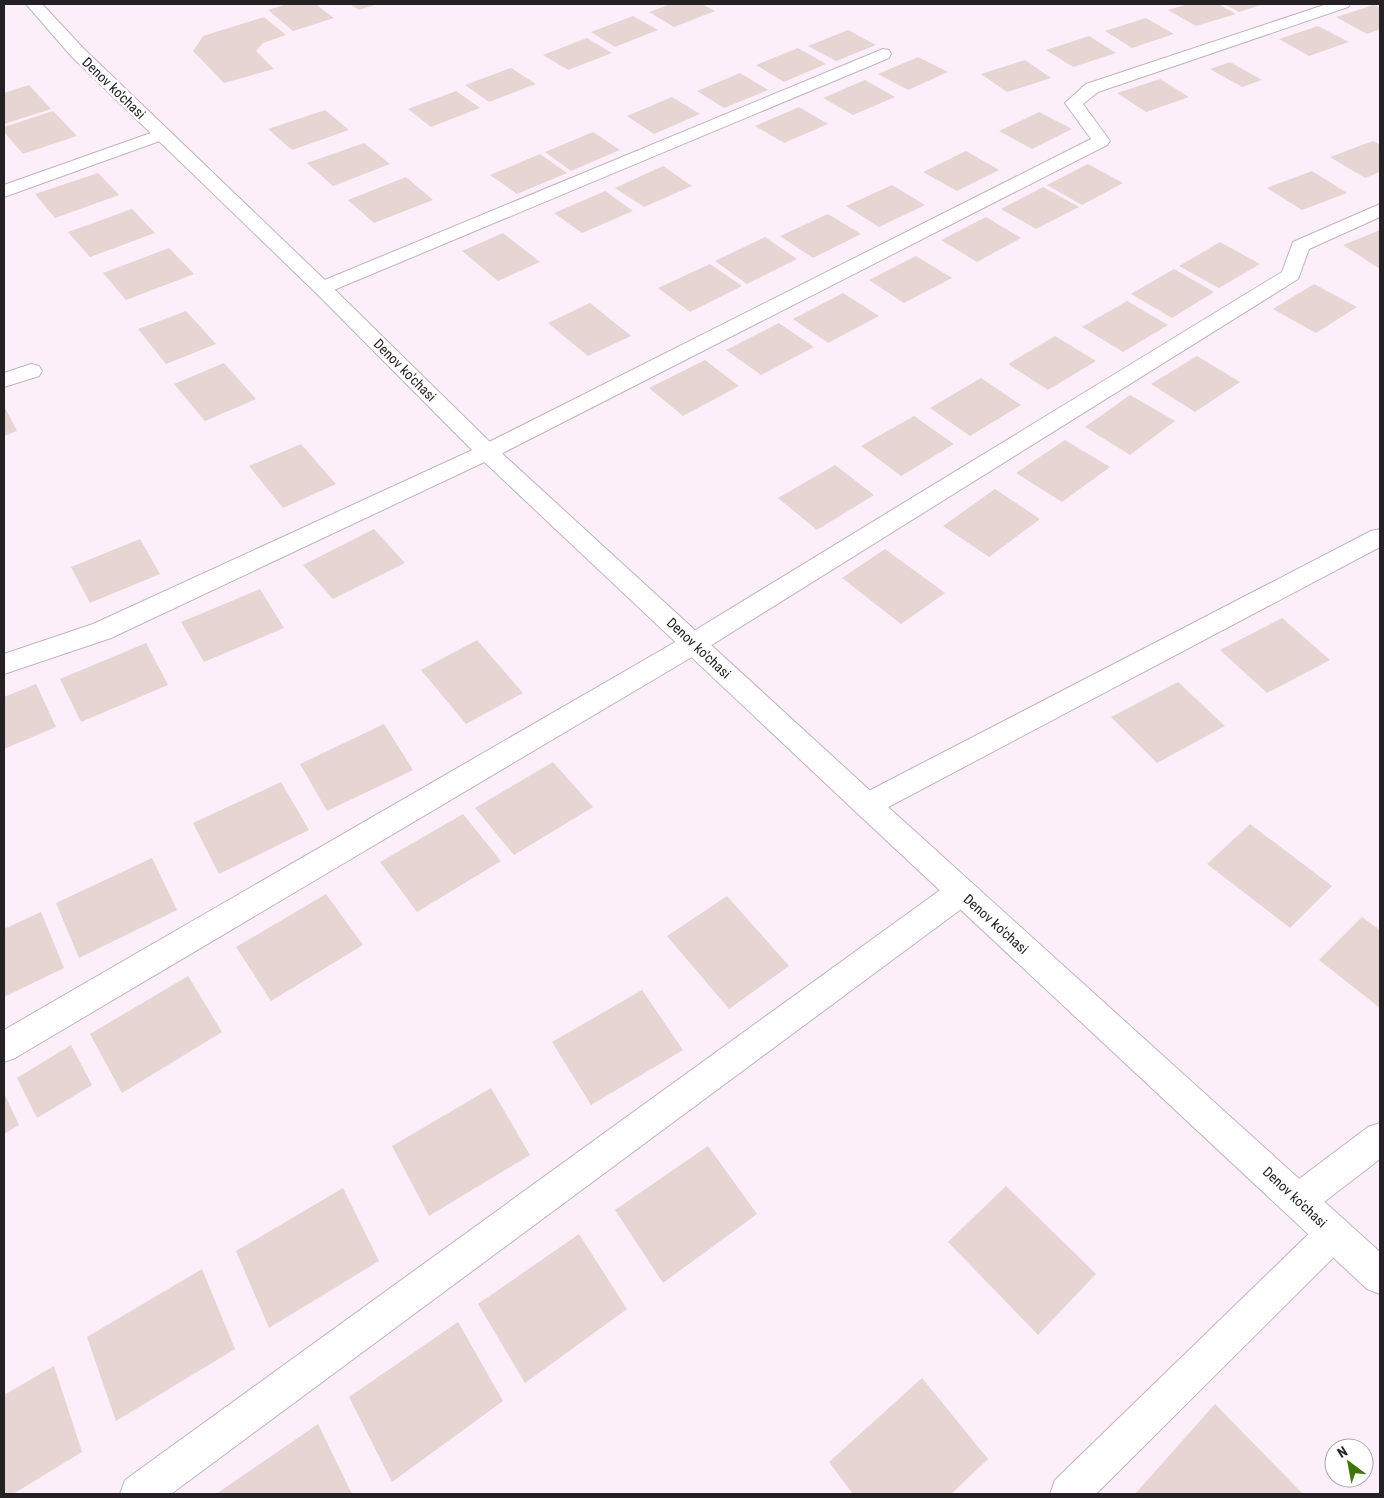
<svg xmlns="http://www.w3.org/2000/svg" width="1384" height="1498" font-family="'Roboto Condensed',sans-serif">
	<rect width="100%" height="100%" fill="#fceffa"/>
	<g fill="#e7d5d4">
		<path d="M 288,4 L 315,4 L 334,18 L 293,31 L 268,10 Z"/>
		<path d="M 350,4 L 378,4 L 359,10 Z"/>
		<path d="M 671,4 L 702,4 L 715,11 L 674,27 L 649,12 Z"/>
		<path d="M 1189,4 L 1218,4 L 1236,14 L 1196,26 L 1168,10 Z"/>
		<path d="M 1224,4 L 1264,4 L 1239,12 Z"/>
		<path d="M 1374,5 L 1380,8 L 1380,29 L 1367,34 L 1336,17 Z"/>
		<path d="M 633,16 L 658,30 L 615,47 L 591,32 Z"/>
		<path d="M 264,17 L 286,35 L 263,43 L 256,51 L 274,69 L 224,83 L 193,51 L 203,36 Z"/>
		<path d="M 1146,18 L 1174,34 L 1132,48 L 1105,31 Z"/>
		<path d="M 1318,26 L 1349,42 L 1309,56 L 1279,39 Z"/>
		<path d="M 848,30 L 876,45 L 836,61 L 808,46 Z"/>
		<path d="M 1089,36 L 1116,53 L 1073,67 L 1046,50 Z"/>
		<path d="M 587,38 L 612,53 L 568,70 L 543,55 Z"/>
		<path d="M 798,48 L 826,64 L 784,82 L 756,65 Z"/>
		<path d="M 918,57 L 948,72 L 908,90 L 878,74 Z"/>
		<path d="M 1025,60 L 1051,78 L 1007,92 L 981,74 Z"/>
		<path d="M 1230,62 L 1262,80 L 1242,87 L 1210,69 Z"/>
		<path d="M 511,68 L 536,84 L 489,102 L 465,85 Z"/>
		<path d="M 740,73 L 768,90 L 724,108 L 697,91 Z"/>
		<path d="M 1160,79 L 1189,97 L 1146,112 L 1117,93 Z"/>
		<path d="M 865,80 L 895,97 L 853,115 L 823,98 Z"/>
		<path d="M 29,85 L 51,109 L 4,124 L 4,93 Z"/>
		<path d="M 456,91 L 480,108 L 431,127 L 408,109 Z"/>
		<path d="M 672,97 L 700,114 L 654,134 L 627,116 Z"/>
		<path d="M 799,107 L 828,124 L 784,143 L 755,126 Z"/>
		<path d="M 325,110 L 349,130 L 292,150 L 268,129 Z"/>
		<path d="M 53,111 L 77,136 L 23,154 L 4,132 L 4,127 Z"/>
		<path d="M 1039,112 L 1072,129 L 1032,149 L 999,131 Z"/>
		<path d="M 593,132 L 620,150 L 571,171 L 545,152 Z"/>
		<path d="M 1373,141 L 1380,145 L 1380,172 L 1365,178 L 1330,157 Z"/>
		<path d="M 364,143 L 390,164 L 333,186 L 307,163 Z"/>
		<path d="M 966,151 L 999,170 L 957,191 L 923,172 Z"/>
		<path d="M 540,154 L 567,173 L 517,194 L 490,175 Z"/>
		<path d="M 1088,164 L 1123,183 L 1082,205 L 1047,185 Z"/>
		<path d="M 663,166 L 692,186 L 644,207 L 615,188 Z"/>
		<path d="M 1312,171 L 1347,193 L 1302,210 L 1267,188 Z"/>
		<path d="M 98,173 L 119,195 L 55,218 L 35,194 Z"/>
		<path d="M 406,177 L 433,200 L 374,223 L 348,200 Z"/>
		<path d="M 892,185 L 925,205 L 879,227 L 846,206 Z"/>
		<path d="M 1043,187 L 1079,207 L 1036,229 L 1001,209 Z"/>
		<path d="M 605,191 L 633,211 L 582,233 L 554,213 Z"/>
		<path d="M 132,209 L 155,233 L 90,257 L 68,232 Z"/>
		<path d="M 828,214 L 861,234 L 813,258 L 780,236 Z"/>
		<path d="M 986,217 L 1021,238 L 977,262 L 941,240 Z"/>
		<path d="M 1380,230 L 1380,269 L 1343,245 Z"/>
		<path d="M 503,233 L 540,262 L 498,281 L 462,251 Z"/>
		<path d="M 765,237 L 797,259 L 747,284 L 715,261 Z"/>
		<path d="M 1220,242 L 1260,264 L 1219,288 L 1179,266 Z"/>
		<path d="M 169,248 L 194,274 L 126,300 L 103,273 Z"/>
		<path d="M 916,256 L 952,278 L 904,303 L 869,280 Z"/>
		<path d="M 710,264 L 742,286 L 690,312 L 658,288 Z"/>
		<path d="M 1174,269 L 1214,292 L 1172,318 L 1131,294 Z"/>
		<path d="M 1314,284 L 1357,307 L 1316,333 L 1273,309 Z"/>
		<path d="M 843,293 L 879,316 L 828,343 L 793,319 Z"/>
		<path d="M 1127,301 L 1168,325 L 1123,352 L 1082,327 Z"/>
		<path d="M 590,303 L 631,336 L 588,356 L 548,323 Z"/>
		<path d="M 186,311 L 216,344 L 166,364 L 138,329 Z"/>
		<path d="M 779,323 L 814,347 L 761,375 L 726,350 Z"/>
		<path d="M 1055,336 L 1096,361 L 1048,390 L 1008,364 Z"/>
		<path d="M 1197,356 L 1240,382 L 1195,412 L 1151,384 Z"/>
		<path d="M 705,360 L 739,386 L 683,416 L 649,388 Z"/>
		<path d="M 224,363 L 256,399 L 205,421 L 174,384 Z"/>
		<path d="M 981,378 L 1021,405 L 970,436 L 930,408 Z"/>
		<path d="M 1130,395 L 1175,421 L 1130,455 L 1085,427 Z"/>
		<path d="M 4,406 L 17,431 L 4,436 Z"/>
		<path d="M 914,416 L 954,444 L 901,476 L 861,446 Z"/>
		<path d="M 1065,440 L 1110,467 L 1062,502 L 1016,473 Z"/>
		<path d="M 301,444 L 336,484 L 283,508 L 249,466 Z"/>
		<path d="M 835,465 L 874,495 L 817,530 L 778,498 Z"/>
		<path d="M 995,489 L 1040,519 L 989,557 L 943,526 Z"/>
		<path d="M 374,529 L 405,563 L 333,599 L 303,565 Z"/>
		<path d="M 140,539 L 160,574 L 90,603 L 71,567 Z"/>
		<path d="M 885,549 L 945,593 L 901,624 L 842,578 Z"/>
		<path d="M 260,589 L 284,628 L 204,662 L 181,622 Z"/>
		<path d="M 1282,618 L 1330,660 L 1267,693 L 1220,650 Z"/>
		<path d="M 477,640 L 523,693 L 466,724 L 421,670 Z"/>
		<path d="M 146,643 L 168,685 L 81,722 L 60,679 Z"/>
		<path d="M 1178,682 L 1225,726 L 1157,763 L 1111,717 Z"/>
		<path d="M 36,684 L 56,727 L 4,749 L 4,697 Z"/>
		<path d="M 384,724 L 413,770 L 327,811 L 300,764 Z"/>
		<path d="M 553,762 L 593,807 L 514,855 L 475,808 Z"/>
		<path d="M 281,782 L 309,830 L 219,874 L 193,823 Z"/>
		<path d="M 463,814 L 501,861 L 417,912 L 380,862 Z"/>
		<path d="M 1250,824 L 1332,886 L 1290,928 L 1207,864 Z"/>
		<path d="M 152,858 L 177,910 L 79,958 L 56,903 Z"/>
		<path d="M 326,894 L 363,945 L 271,1001 L 236,947 Z"/>
		<path d="M 727,896 L 789,966 L 729,1009 L 667,936 Z"/>
		<path d="M 41,912 L 64,968 L 4,997 L 4,929 Z"/>
		<path d="M 1362,917 L 1380,930 L 1380,1008 L 1319,960 Z"/>
		<path d="M 188,976 L 222,1032 L 122,1093 L 90,1034 Z"/>
		<path d="M 642,990 L 683,1050 L 591,1105 L 552,1042 Z"/>
		<path d="M 71,1045 L 92,1085 L 37,1118 L 17,1078 Z"/>
		<path d="M 491,1088 L 530,1155 L 429,1216 L 392,1146 Z"/>
		<path d="M 4,1093 L 19,1125 L 4,1134 Z"/>
		<path d="M 708,1146 L 757,1214 L 663,1283 L 615,1210 Z"/>
		<path d="M 1006,1186 L 1096,1274 L 1038,1335 L 948,1242 Z"/>
		<path d="M 343,1188 L 379,1261 L 269,1328 L 236,1251 Z"/>
		<path d="M 579,1234 L 627,1309 L 525,1383 L 478,1304 Z"/>
		<path d="M 202,1269 L 235,1349 L 116,1421 L 87,1337 Z"/>
		<path d="M 458,1322 L 503,1401 L 392,1482 L 349,1397 Z"/>
		<path d="M 54,1366 L 82,1452 L 13,1494 L 4,1494 L 4,1395 Z"/>
		<path d="M 922,1378 L 988,1459 L 951,1494 L 853,1494 L 829,1462 Z"/>
		<path d="M 1215,1404 L 1303,1494 L 1135,1494 Z"/>
		<path d="M 318,1424 L 352,1494 L 216,1494 Z"/>
	</g>
	<g fill="none" stroke-linecap="round" stroke-linejoin="round">
		<g stroke="#c0b4bf" stroke-width="2">
			<g id="minor">
				<path d="M 1327,4 L 1350,4 L 1348,7 L 1098,92 L 1083,104 L 1110,141 L 1107,145 L 495,457 L 111,638 L 4,674 L 4,654 L 93,624 L 479,447 L 1091,139 L 1065,103 L 1086,84 Z"/>
				<path d="M 883,49 L 889,50 L 891,54 L 889,58 L 329,292 L 322,294 L 315,292 L 312,288 L 315,284 Z"/>
				<path d="M 162,129 L 168,130 L 171,134 L 168,138 L 4,197 L 4,185 Z"/>
				<path d="M 1380,204 L 1380,217 L 1309,249 L 1298,279 L 702,651 L 15,1058 L 4,1062 L 4,1030 L 684,637 L 1282,272 L 1293,242 Z"/>
				<path d="M 31,364 L 39,366 L 42,371 L 39,376 L 4,387 L 4,373 Z"/>
				<path d="M 1380,529 L 1380,547 L 877,813 L 867,817 L 857,813 L 853,805 L 857,797 L 1371,531 Z"/>
				<path d="M 961,879 L 972,883 L 976,892 L 972,901 L 171,1494 L 120,1494 L 125,1480 L 950,883 Z"/>
				<path d="M 1380,1123 L 1380,1159 L 1311,1212 L 1299,1217 L 1287,1212 L 1282,1200 L 1287,1188 L 1368,1127 Z"/>
				<path d="M 1334,1215 L 1346,1221 L 1352,1233 L 1346,1245 L 1096,1494 L 1050,1494 L 1055,1480 L 1322,1221 Z"/>
			</g>
		</g>
		<g stroke="#c0b4bf" stroke-width="2">
			<path id="tertiary" d="M 26,4 L 42,4 L 84,49 L 329,284 L 495,447 L 877,797 L 1380,1252 L 1380,1294 L 1367,1289 L 857,813 L 479,457 L 315,292 L 72,57 Z"/>
		</g>
		<use href="#minor" fill="#fff" fill-rule="evenodd"/>
		<use href="#tertiary" fill="#fff" fill-rule="evenodd"/>
	</g>
	<g text-anchor="middle" stroke-width="5" stroke-linejoin="round" paint-order="stroke">
		<g font-size="14" fill="#252024" stroke="#fff">
			<text transform="translate(114 88) rotate(44)" y="5">Denov ko'chasi</text>
			<text transform="translate(405 370) rotate(45)" y="5">Denov ko'chasi</text>
			<text transform="translate(699 648) rotate(43)" y="5">Denov ko'chasi</text>
			<text transform="translate(996 924) rotate(42)" y="5">Denov ko'chasi</text>
			<text transform="translate(1295 1197) rotate(43)" y="5">Denov ko'chasi</text>
		</g>
	</g>
	<rect width="1384" height="1498" fill="none" stroke="#252024" stroke-width="10"/>
	<g transform="translate(1349 1463) rotate(328)"><circle r="24" fill="#ffffff" stroke="#a8a6a7"/>
	<path d="M0-4L9 19L0 12L-9 19Z" fill="#407605"/>
	<text y="-8" font-size="14" font-weight="bold" text-anchor="middle" fill="#252024">N</text>
	</g>
</svg>
